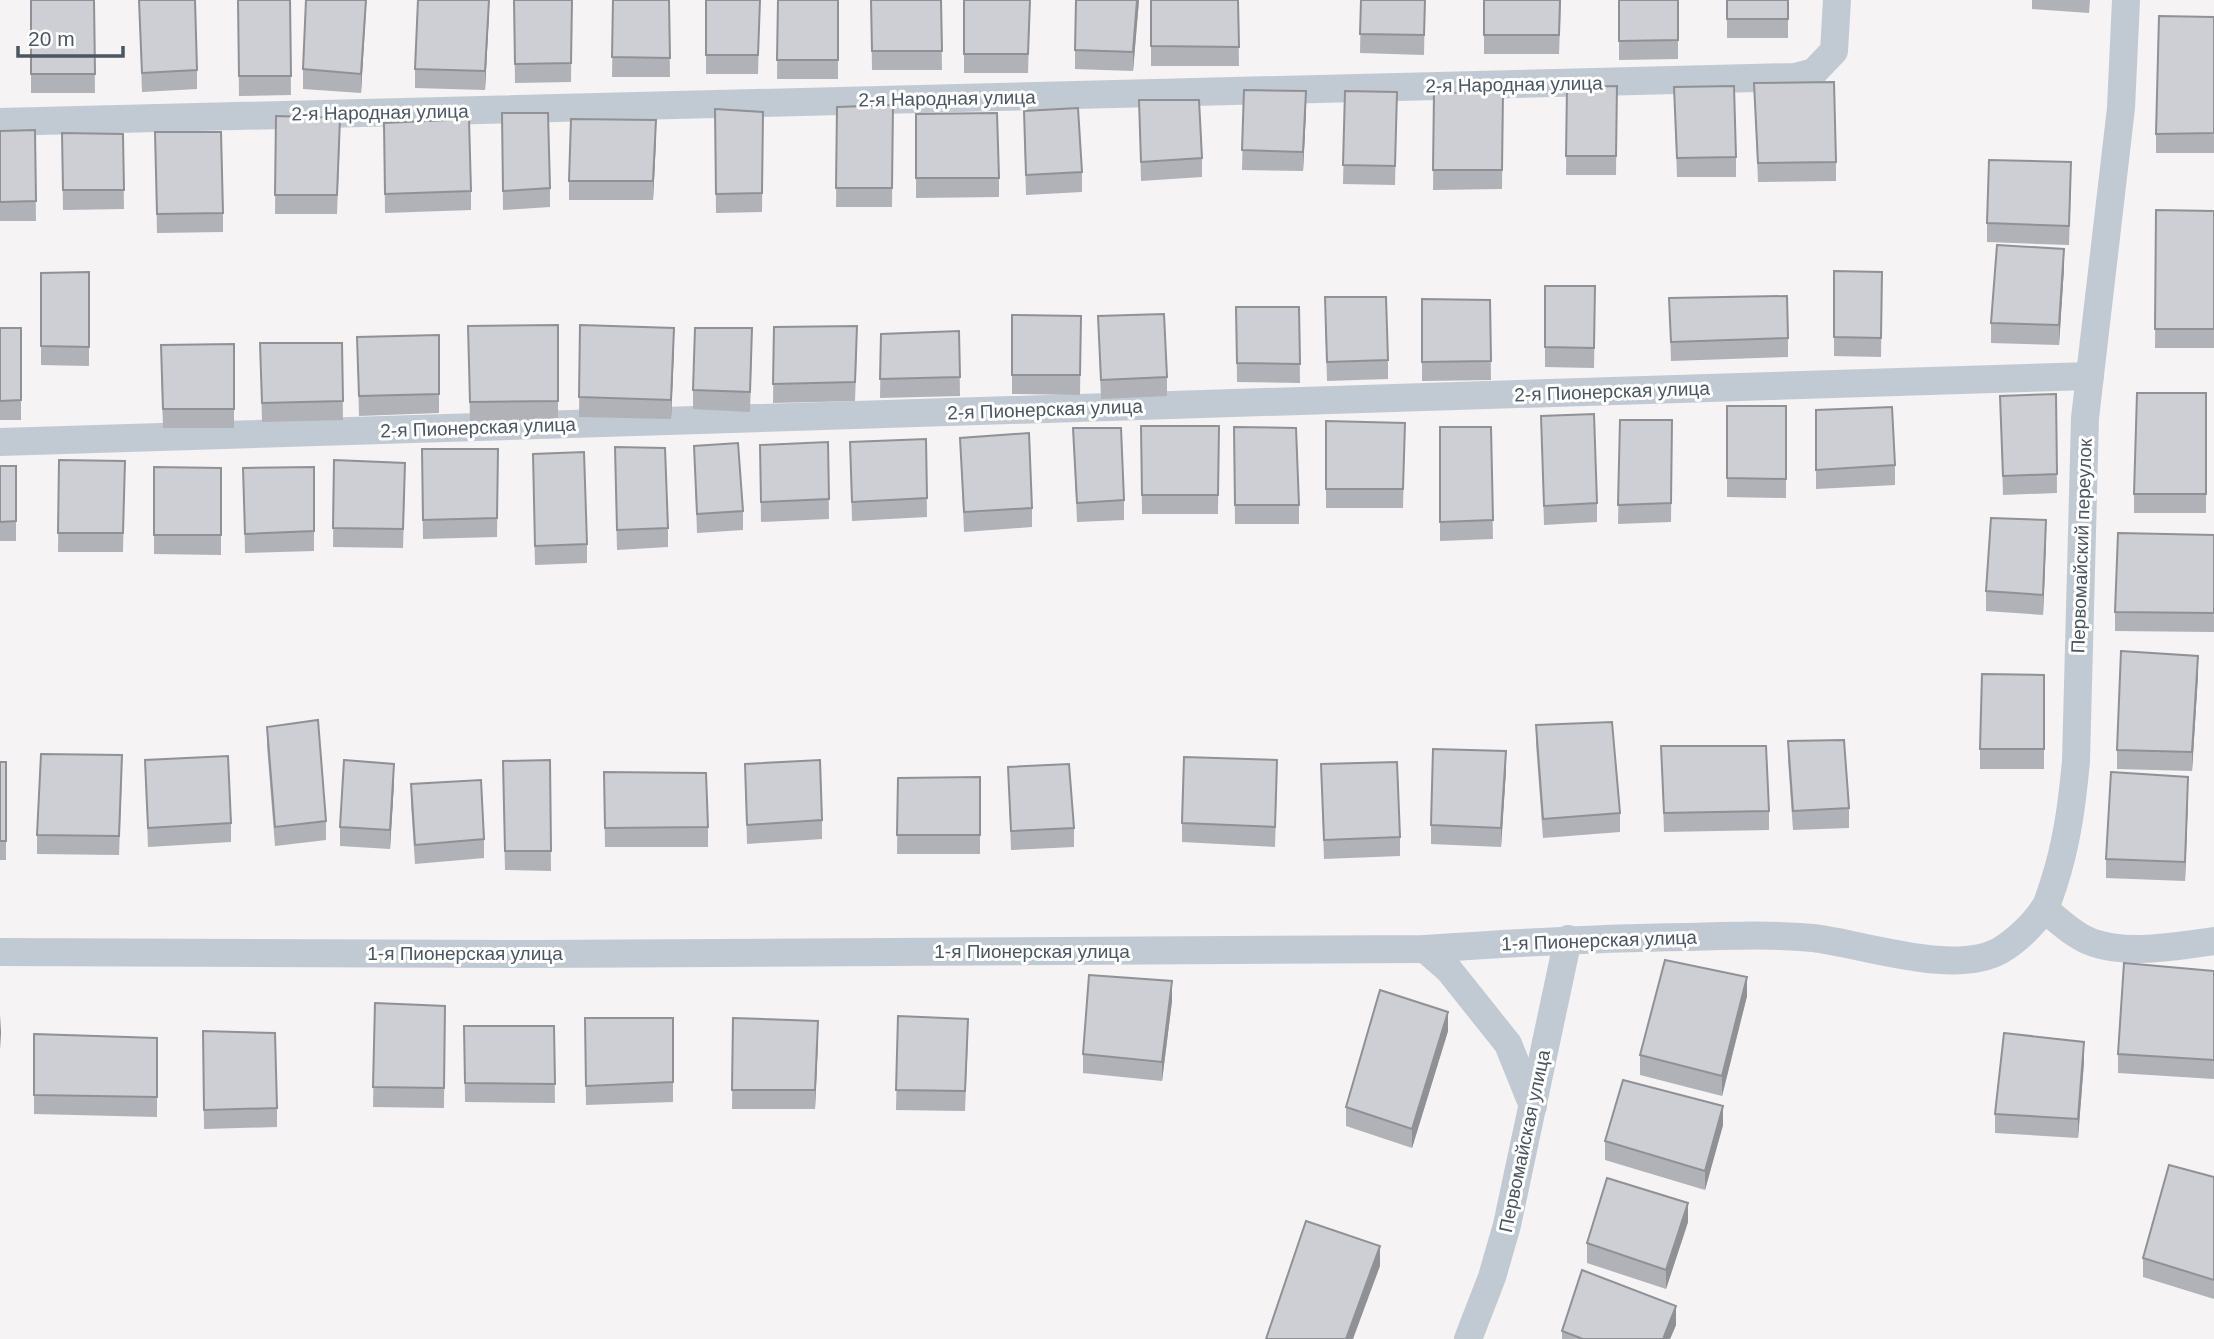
<svg xmlns="http://www.w3.org/2000/svg" width="2214" height="1339" font-family="Helvetica,sans-serif">
	<rect width="100%" height="100%" fill="#f5f3f3"/>
	<g fill="none" stroke-linecap="round" stroke-linejoin="round">
		<g stroke="#c1cad2" stroke-width="28">
			<path d="M 0,122 L 1795,77 L 1814,72 L 1834,51 L 1837,0"/>
			<path d="M 0,442 L 2090,376"/>
			<path d="M 2044,909 C 2060,921 2075,937 2094,943 C 2129,955 2178,946 2214,941"/>
			<path d="M 1425,949 L 1449,970 L 1508,1044 L 1533,1106"/>
			<path d="M 0,952 L 534,954 L 1425,949 C 1512,943 1598,938 1685,937 C 1728,936 1770,934 1813,938 C 1864,944 1955,977 2001,950 C 2016,941 2033,925 2043,910 C 2048,904 2050,894 2053,886 C 2067,844 2072,804 2076,761 L 2085,418 L 2121,108 L 2126,0"/>
			<path d="M 1468,1339 L 1492,1277 L 1507,1225 L 1568,939"/>
		</g>
	</g>
	<g fill="#b0b2b7">
		<path d="M 31,0 L 94,0 L 95,93 L 31,93 Z"/>
		<path d="M 139,0 L 197,70 L 197,89 L 142,92 Z"/>
		<path d="M 238,0 L 290,0 L 291,95 L 239,96 Z"/>
		<path d="M 366,0 L 361,93 L 303,89 L 303,69 Z"/>
		<path d="M 514,0 L 572,0 L 571,82 L 515,83 Z"/>
		<path d="M 613,0 L 669,0 L 670,77 L 612,77 Z"/>
		<path d="M 706,0 L 760,0 L 758,74 L 706,74 Z"/>
		<path d="M 778,0 L 838,0 L 838,79 L 777,79 Z"/>
		<path d="M 871,0 L 941,0 L 942,70 L 872,70 Z"/>
		<path d="M 964,0 L 1030,0 L 1028,73 L 964,73 Z"/>
		<path d="M 1139,0 L 1133,71 L 1075,69 L 1075,50 Z"/>
		<path d="M 1151,0 L 1238,0 L 1239,66 L 1151,66 Z"/>
		<path d="M 1361,0 L 1425,0 L 1424,55 L 1360,53 Z"/>
		<path d="M 1484,0 L 1561,0 L 1559,54 L 1484,54 Z"/>
		<path d="M 1619,0 L 1678,0 L 1678,59 L 1619,60 Z"/>
		<rect x="1727" y="0" width="61" height="38"/>
		<path d="M 2032,0 L 2090,0 L 2089,13 L 2032,9 Z"/>
		<path d="M 489,12 L 485,90 L 415,88 L 415,69 Z"/>
		<path d="M 2214,17 L 2214,153 L 2156,153 L 2156,134 Z"/>
		<path d="M 1754,83 L 1836,162 L 1836,181 L 1758,182 Z"/>
		<path d="M 1617,86 L 1616,175 L 1566,175 L 1567,87 Z"/>
		<path d="M 1674,87 L 1736,157 L 1736,177 L 1677,177 Z"/>
		<path d="M 1244,90 L 1306,110 L 1303,171 L 1242,170 Z"/>
		<path d="M 1345,91 L 1397,92 L 1395,185 L 1343,184 Z"/>
		<path d="M 1503,92 L 1502,189 L 1433,190 L 1434,93 Z"/>
		<path d="M 1139,100 L 1202,158 L 1202,177 L 1141,181 Z"/>
		<path d="M 893,105 L 892,207 L 836,207 L 837,107 Z"/>
		<path d="M 715,109 L 763,112 L 762,212 L 716,213 Z"/>
		<path d="M 502,113 L 550,188 L 550,207 L 503,210 Z"/>
		<path d="M 916,114 L 999,178 L 999,197 L 916,198 Z"/>
		<path d="M 276,116 L 340,137 L 337,214 L 275,214 Z"/>
		<path d="M 384,123 L 471,191 L 471,210 L 385,213 Z"/>
		<path d="M 35,130 L 36,221 L 0,221 L 0,131 Z"/>
		<path d="M 1024,130 L 1082,172 L 1082,192 L 1026,195 Z"/>
		<path d="M 155,132 L 223,213 L 223,232 L 157,233 Z"/>
		<path d="M 62,133 L 123,134 L 124,209 L 63,210 Z"/>
		<path d="M 656,139 L 653,200 L 569,200 L 569,181 Z"/>
		<path d="M 2071,181 L 2069,245 L 1987,242 L 1987,223 Z"/>
		<path d="M 2156,210 L 2214,211 L 2214,348 L 2155,348 Z"/>
		<path d="M 2064,268 L 2059,345 L 1991,343 L 1991,323 Z"/>
		<path d="M 1834,271 L 1882,272 L 1881,357 L 1834,356 Z"/>
		<path d="M 89,272 L 89,366 L 41,365 L 41,273 Z"/>
		<path d="M 1545,286 L 1595,305 L 1594,368 L 1545,367 Z"/>
		<path d="M 1669,298 L 1788,338 L 1788,357 L 1671,361 Z"/>
		<path d="M 1422,299 L 1490,300 L 1491,380 L 1422,381 Z"/>
		<path d="M 1236,307 L 1299,307 L 1300,383 L 1237,382 Z"/>
		<path d="M 1012,315 L 1081,316 L 1080,395 L 1012,394 Z"/>
		<path d="M 1098,316 L 1167,377 L 1167,396 L 1101,399 Z"/>
		<path d="M 1325,316 L 1388,360 L 1388,379 L 1327,381 Z"/>
		<path d="M 558,325 L 558,420 L 470,421 L 468,326 Z"/>
		<path d="M 580,325 L 674,347 L 671,419 L 579,417 Z"/>
		<path d="M 774,327 L 857,345 L 855,401 L 773,403 Z"/>
		<rect x="0" y="328" width="21" height="92"/>
		<path d="M 959,331 L 960,396 L 880,398 L 881,334 Z"/>
		<path d="M 439,335 L 439,413 L 359,416 L 357,337 Z"/>
		<path d="M 260,343 L 342,343 L 343,420 L 262,422 Z"/>
		<path d="M 234,344 L 234,428 L 163,428 L 161,364 Z"/>
		<path d="M 752,348 L 750,412 L 693,409 L 693,390 Z"/>
		<path d="M 2206,393 L 2206,513 L 2134,513 L 2134,494 Z"/>
		<path d="M 2056,394 L 2057,493 L 2003,495 L 2000,396 Z"/>
		<path d="M 1727,406 L 1786,406 L 1786,498 L 1727,497 Z"/>
		<path d="M 1816,410 L 1895,465 L 1895,485 L 1816,489 Z"/>
		<path d="M 1541,416 L 1597,503 L 1597,522 L 1544,525 Z"/>
		<path d="M 1620,420 L 1672,420 L 1671,522 L 1618,524 Z"/>
		<path d="M 1326,421 L 1405,423 L 1403,508 L 1326,508 Z"/>
		<path d="M 1141,426 L 1219,426 L 1218,514 L 1142,514 Z"/>
		<path d="M 1234,427 L 1299,505 L 1299,524 L 1235,524 Z"/>
		<path d="M 1440,427 L 1491,427 L 1493,539 L 1440,541 Z"/>
		<path d="M 1073,428 L 1124,500 L 1124,520 L 1077,522 Z"/>
		<path d="M 960,438 L 1032,508 L 1032,527 L 964,532 Z"/>
		<path d="M 926,439 L 927,517 L 852,521 L 850,442 Z"/>
		<path d="M 828,442 L 829,519 L 761,522 L 760,445 Z"/>
		<path d="M 694,446 L 743,511 L 743,530 L 697,533 Z"/>
		<path d="M 422,449 L 498,449 L 497,537 L 423,539 Z"/>
		<path d="M 59,460 L 125,461 L 123,552 L 58,552 Z"/>
		<path d="M 334,460 L 405,482 L 403,548 L 333,547 Z"/>
		<rect x="0" y="466" width="16" height="75"/>
		<path d="M 615,466 L 668,528 L 668,547 L 617,550 Z"/>
		<path d="M 154,467 L 221,468 L 221,555 L 154,554 Z"/>
		<path d="M 314,467 L 314,551 L 245,553 L 243,468 Z"/>
		<path d="M 533,474 L 587,544 L 587,563 L 535,565 Z"/>
		<path d="M 2214,535 L 2214,632 L 2115,631 L 2115,612 Z"/>
		<path d="M 2046,539 L 2043,615 L 1986,611 L 1986,591 Z"/>
		<path d="M 2044,675 L 2044,769 L 1980,769 L 1980,749 Z"/>
		<path d="M 2198,675 L 2192,771 L 2117,769 L 2117,750 Z"/>
		<path d="M 1536,725 L 1620,813 L 1620,832 L 1543,838 L 1536,744 Z"/>
		<path d="M 267,727 L 326,821 L 326,840 L 275,846 L 267,746 Z"/>
		<path d="M 1788,741 L 1849,808 L 1849,828 L 1793,830 L 1788,760 Z"/>
		<path d="M 1661,746 L 1769,811 L 1769,830 L 1664,832 Z"/>
		<path d="M 145,760 L 231,823 L 231,842 L 148,847 Z"/>
		<path d="M 550,760 L 551,871 L 505,870 L 503,780 Z"/>
		<rect x="0" y="762" width="6" height="98"/>
		<path d="M 745,764 L 822,820 L 822,839 L 747,844 Z"/>
		<path d="M 1321,764 L 1400,837 L 1400,856 L 1324,859 Z"/>
		<path d="M 1008,767 L 1074,828 L 1074,847 L 1011,850 Z"/>
		<path d="M 1506,770 L 1501,847 L 1431,844 L 1431,825 Z"/>
		<path d="M 604,772 L 708,827 L 708,847 L 605,847 Z"/>
		<path d="M 122,774 L 119,855 L 37,854 L 37,835 Z"/>
		<path d="M 980,777 L 980,854 L 897,854 L 898,778 Z"/>
		<path d="M 1277,779 L 1275,847 L 1182,842 L 1182,823 Z"/>
		<path d="M 394,783 L 390,849 L 340,846 L 340,827 Z"/>
		<path d="M 411,784 L 484,839 L 484,858 L 415,864 L 411,803 Z"/>
		<path d="M 2188,796 L 2185,881 L 2106,878 L 2106,859 Z"/>
		<path d="M 2214,971 L 2214,1079 L 2118,1073 L 2118,1054 Z"/>
		<path d="M 1747,996 L 1722,1096 L 1640,1075 L 1640,1055 Z"/>
		<path d="M 1172,1001 L 1162,1081 L 1083,1073 L 1083,1054 Z"/>
		<path d="M 375,1003 L 445,1006 L 444,1108 L 373,1107 Z"/>
		<path d="M 898,1016 L 968,1038 L 965,1111 L 896,1110 Z"/>
		<path d="M 585,1018 L 673,1018 L 673,1102 L 586,1105 Z"/>
		<path d="M 733,1018 L 818,1040 L 815,1109 L 732,1109 Z"/>
		<path d="M 464,1026 L 554,1026 L 555,1103 L 465,1102 Z"/>
		<path d="M 203,1031 L 277,1108 L 277,1127 L 204,1129 Z"/>
		<path d="M 1448,1031 L 1412,1148 L 1346,1126 L 1346,1107 Z"/>
		<path d="M 34,1034 L 157,1038 L 157,1117 L 34,1114 Z"/>
		<path d="M 2084,1062 L 2078,1138 L 1995,1133 L 1995,1114 Z"/>
		<path d="M 1723,1125 L 1705,1190 L 1605,1160 L 1605,1141 Z"/>
		<path d="M 2214,1177 L 2214,1299 L 2143,1277 L 2143,1258 Z"/>
		<path d="M 1688,1222 L 1666,1289 L 1587,1263 L 1587,1243 Z"/>
		<path d="M 1676,1325 L 1670,1339 L 1562,1339 L 1562,1331 Z"/>
	</g>
	<g fill="#909195">
		<path d="M 366,0 L 366,9 L 361,93 L 361,74 Z"/>
		<path d="M 489,0 L 489,12 L 485,90 L 485,71 Z"/>
		<path d="M 1137,0 L 1139,0 L 1133,71 L 1133,52 Z"/>
		<path d="M 1306,91 L 1306,110 L 1303,171 L 1303,152 Z"/>
		<path d="M 656,120 L 656,139 L 653,200 L 653,181 Z"/>
		<path d="M 2064,249 L 2064,268 L 2059,345 L 2059,325 Z"/>
		<path d="M 674,328 L 674,347 L 671,419 L 671,400 Z"/>
		<path d="M 2046,520 L 2046,539 L 2043,615 L 2043,595 Z"/>
		<path d="M 2198,656 L 2198,675 L 2192,771 L 2192,752 Z"/>
		<path d="M 1506,751 L 1506,770 L 1501,847 L 1501,828 Z"/>
		<path d="M 394,764 L 394,783 L 390,849 L 390,830 Z"/>
		<path d="M 2188,777 L 2188,796 L 2185,881 L 2185,862 Z"/>
		<path d="M 1747,977 L 1747,996 L 1722,1096 L 1722,1076 Z"/>
		<path d="M 1172,981 L 1172,1001 L 1162,1081 L 1162,1062 Z"/>
		<path d="M 1448,1012 L 1448,1031 L 1412,1148 L 1412,1129 Z"/>
		<path d="M 1,1015 L 1,1034 L 0,1050 L 0,1031 Z"/>
		<path d="M 818,1021 L 818,1040 L 815,1109 L 815,1090 Z"/>
		<path d="M 2084,1042 L 2084,1062 L 2078,1138 L 2078,1119 Z"/>
		<path d="M 1723,1106 L 1723,1125 L 1705,1190 L 1705,1171 Z"/>
		<path d="M 1688,1203 L 1688,1222 L 1666,1289 L 1666,1270 Z"/>
		<path d="M 1380,1246 L 1380,1266 L 1353,1339 L 1346,1339 Z"/>
		<path d="M 1676,1306 L 1676,1325 L 1670,1339 L 1663,1339 Z"/>
	</g>
	<g fill="#cdcfd5" stroke="#909195" stroke-width="2">
		<path d="M 31,0 L 94,0 L 95,74 L 31,74 Z"/>
		<path d="M 139,0 L 195,0 L 197,70 L 142,73 Z"/>
		<path d="M 238,0 L 290,0 L 291,76 L 239,76 Z"/>
		<path d="M 306,0 L 366,0 L 361,74 L 303,69 Z"/>
		<path d="M 418,0 L 489,0 L 485,71 L 415,69 Z"/>
		<path d="M 514,0 L 572,0 L 571,63 L 515,64 Z"/>
		<path d="M 613,0 L 669,0 L 670,58 L 612,57 Z"/>
		<path d="M 706,0 L 760,0 L 758,55 L 706,55 Z"/>
		<path d="M 778,0 L 838,0 L 838,60 L 777,60 Z"/>
		<path d="M 871,0 L 941,0 L 942,51 L 872,51 Z"/>
		<path d="M 964,0 L 1030,0 L 1028,54 L 964,54 Z"/>
		<path d="M 1076,0 L 1137,0 L 1133,52 L 1075,50 Z"/>
		<path d="M 1151,0 L 1238,0 L 1239,47 L 1151,46 Z"/>
		<path d="M 1361,0 L 1425,0 L 1424,35 L 1360,34 Z"/>
		<path d="M 1484,0 L 1560,0 L 1559,35 L 1484,35 Z"/>
		<path d="M 1619,0 L 1678,0 L 1678,40 L 1619,41 Z"/>
		<rect x="1727" y="0" width="61" height="19"/>
		<path d="M 2159,16 L 2214,17 L 2214,133 L 2156,134 Z"/>
		<path d="M 1834,82 L 1836,162 L 1758,163 L 1754,83 Z"/>
		<path d="M 1617,86 L 1616,156 L 1566,156 L 1567,87 Z"/>
		<path d="M 1734,86 L 1736,157 L 1677,158 L 1674,87 Z"/>
		<path d="M 1244,90 L 1306,91 L 1303,152 L 1242,150 Z"/>
		<path d="M 1345,91 L 1397,92 L 1395,166 L 1343,165 Z"/>
		<path d="M 1503,92 L 1502,170 L 1433,170 L 1434,93 Z"/>
		<path d="M 1139,100 L 1199,100 L 1202,158 L 1141,162 Z"/>
		<path d="M 893,105 L 892,188 L 836,188 L 837,107 Z"/>
		<path d="M 1078,108 L 1082,172 L 1026,175 L 1024,111 Z"/>
		<path d="M 715,109 L 763,112 L 762,193 L 716,194 Z"/>
		<path d="M 502,113 L 548,113 L 550,188 L 503,191 Z"/>
		<path d="M 997,113 L 999,178 L 916,178 L 916,114 Z"/>
		<path d="M 276,116 L 340,118 L 337,195 L 275,195 Z"/>
		<path d="M 469,119 L 471,191 L 385,194 L 384,123 Z"/>
		<path d="M 571,119 L 656,120 L 653,181 L 569,181 Z"/>
		<path d="M 35,130 L 36,201 L 0,202 L 0,131 Z"/>
		<path d="M 155,132 L 221,132 L 223,213 L 157,214 Z"/>
		<path d="M 62,133 L 123,134 L 124,190 L 63,190 Z"/>
		<path d="M 1989,160 L 2071,162 L 2069,226 L 1987,223 Z"/>
		<path d="M 2156,210 L 2214,211 L 2214,329 L 2155,329 Z"/>
		<path d="M 1997,245 L 2064,249 L 2059,325 L 1991,323 Z"/>
		<path d="M 1834,271 L 1882,272 L 1881,338 L 1834,337 Z"/>
		<path d="M 89,272 L 89,347 L 41,346 L 41,273 Z"/>
		<path d="M 1545,286 L 1595,286 L 1594,348 L 1545,347 Z"/>
		<path d="M 1787,296 L 1788,338 L 1671,342 L 1669,298 Z"/>
		<path d="M 1325,297 L 1386,297 L 1388,360 L 1327,362 Z"/>
		<path d="M 1422,299 L 1490,300 L 1491,361 L 1422,362 Z"/>
		<path d="M 1236,307 L 1299,307 L 1300,364 L 1237,363 Z"/>
		<path d="M 1164,314 L 1167,377 L 1101,380 L 1098,316 Z"/>
		<path d="M 1012,315 L 1081,316 L 1080,375 L 1012,375 Z"/>
		<path d="M 558,325 L 558,401 L 470,402 L 468,326 Z"/>
		<path d="M 580,325 L 674,328 L 671,400 L 579,397 Z"/>
		<path d="M 857,326 L 855,382 L 773,384 L 774,327 Z"/>
		<path d="M 0,328 L 21,328 L 21,400 L 0,401 Z"/>
		<path d="M 695,328 L 752,328 L 750,392 L 693,390 Z"/>
		<path d="M 959,331 L 960,377 L 880,379 L 881,334 Z"/>
		<path d="M 439,335 L 439,394 L 359,396 L 357,337 Z"/>
		<path d="M 260,343 L 342,343 L 343,401 L 262,403 Z"/>
		<path d="M 234,344 L 234,409 L 163,409 L 161,345 Z"/>
		<path d="M 2137,393 L 2206,393 L 2206,494 L 2134,494 Z"/>
		<path d="M 2056,394 L 2057,474 L 2003,476 L 2000,396 Z"/>
		<path d="M 1727,406 L 1786,406 L 1786,479 L 1727,478 Z"/>
		<path d="M 1892,407 L 1895,465 L 1816,470 L 1816,410 Z"/>
		<path d="M 1594,414 L 1597,503 L 1544,506 L 1541,416 Z"/>
		<path d="M 1620,420 L 1672,420 L 1671,503 L 1618,505 Z"/>
		<path d="M 1326,421 L 1405,423 L 1403,489 L 1326,489 Z"/>
		<path d="M 1141,426 L 1219,426 L 1218,495 L 1142,495 Z"/>
		<path d="M 1234,427 L 1296,428 L 1299,505 L 1235,505 Z"/>
		<path d="M 1440,427 L 1491,427 L 1493,520 L 1440,522 Z"/>
		<path d="M 1073,428 L 1121,428 L 1124,500 L 1077,503 Z"/>
		<path d="M 1029,433 L 1032,508 L 964,512 L 960,438 Z"/>
		<path d="M 926,439 L 927,498 L 852,502 L 850,442 Z"/>
		<path d="M 828,442 L 829,499 L 761,502 L 760,445 Z"/>
		<path d="M 738,443 L 743,511 L 697,514 L 694,446 Z"/>
		<path d="M 615,447 L 665,448 L 668,528 L 617,530 Z"/>
		<path d="M 422,449 L 498,449 L 497,518 L 423,520 Z"/>
		<path d="M 584,452 L 587,544 L 535,546 L 533,454 Z"/>
		<path d="M 59,460 L 125,461 L 123,533 L 58,533 Z"/>
		<path d="M 334,460 L 405,463 L 403,529 L 333,528 Z"/>
		<path d="M 0,466 L 16,466 L 16,521 L 0,522 Z"/>
		<path d="M 154,467 L 221,468 L 221,535 L 154,535 Z"/>
		<path d="M 314,467 L 314,531 L 245,534 L 243,468 Z"/>
		<path d="M 1991,518 L 2046,520 L 2043,595 L 1986,591 Z"/>
		<path d="M 2118,533 L 2214,535 L 2214,613 L 2115,612 Z"/>
		<path d="M 2121,651 L 2198,656 L 2192,752 L 2117,750 Z"/>
		<path d="M 1982,674 L 2044,675 L 2044,749 L 1980,749 Z"/>
		<path d="M 318,720 L 326,821 L 275,827 L 267,727 Z"/>
		<path d="M 1612,722 L 1620,813 L 1543,819 L 1536,725 Z"/>
		<path d="M 1844,740 L 1849,808 L 1793,811 L 1788,741 Z"/>
		<path d="M 1661,746 L 1766,746 L 1769,811 L 1664,813 Z"/>
		<path d="M 1433,749 L 1506,751 L 1501,828 L 1431,825 Z"/>
		<path d="M 41,754 L 122,755 L 119,836 L 37,835 Z"/>
		<path d="M 228,756 L 231,823 L 148,828 L 145,760 Z"/>
		<path d="M 1184,757 L 1277,760 L 1275,827 L 1182,823 Z"/>
		<path d="M 344,760 L 394,764 L 390,830 L 340,827 Z"/>
		<path d="M 550,760 L 551,851 L 505,851 L 503,761 Z"/>
		<path d="M 820,760 L 822,820 L 747,825 L 745,764 Z"/>
		<rect x="0" y="762" width="6" height="79"/>
		<path d="M 1397,762 L 1400,837 L 1324,840 L 1321,764 Z"/>
		<path d="M 1069,764 L 1074,828 L 1011,831 L 1008,767 Z"/>
		<path d="M 604,772 L 706,773 L 708,827 L 605,828 Z"/>
		<path d="M 2111,772 L 2188,777 L 2185,862 L 2106,859 Z"/>
		<path d="M 980,777 L 980,835 L 897,835 L 898,778 Z"/>
		<path d="M 481,780 L 484,839 L 415,845 L 411,784 Z"/>
		<path d="M 1665,960 L 1747,977 L 1722,1076 L 1640,1055 Z"/>
		<path d="M 2124,963 L 2214,971 L 2214,1060 L 2118,1054 Z"/>
		<path d="M 1089,975 L 1172,981 L 1162,1062 L 1083,1054 Z"/>
		<path d="M 1380,990 L 1448,1012 L 1412,1129 L 1346,1107 Z"/>
		<path d="M 375,1003 L 445,1006 L 444,1088 L 373,1087 Z"/>
		<path d="M 898,1016 L 968,1019 L 965,1091 L 896,1090 Z"/>
		<path d="M 585,1018 L 673,1018 L 673,1082 L 586,1086 Z"/>
		<path d="M 733,1018 L 818,1021 L 815,1090 L 732,1090 Z"/>
		<path d="M 464,1026 L 554,1026 L 555,1084 L 465,1083 Z"/>
		<path d="M 203,1031 L 275,1033 L 277,1108 L 204,1110 Z"/>
		<path d="M 2004,1033 L 2084,1042 L 2078,1119 L 1995,1114 Z"/>
		<path d="M 34,1034 L 157,1038 L 157,1097 L 34,1095 Z"/>
		<path d="M 1623,1080 L 1723,1106 L 1705,1171 L 1605,1141 Z"/>
		<path d="M 2169,1165 L 2214,1177 L 2214,1280 L 2143,1258 Z"/>
		<path d="M 1607,1178 L 1688,1203 L 1666,1270 L 1587,1243 Z"/>
		<path d="M 1306,1221 L 1380,1246 L 1346,1339 L 1266,1339 Z"/>
		<path d="M 1582,1270 L 1676,1306 L 1663,1339 L 1583,1339 L 1562,1331 Z"/>
	</g>
	<g text-anchor="middle" stroke-width="6" stroke-linejoin="round" paint-order="stroke">
		<g font-size="19" fill="#4a5661" stroke="#fff">
			<text transform="translate(1514 84) rotate(-1)" y="7">2-я Народная улица</text>
			<text transform="translate(947 98) rotate(-1)" y="7">2-я Народная улица</text>
			<text transform="translate(380 112) rotate(-1)" y="7">2-я Народная улица</text>
			<text transform="translate(1612 391) rotate(-2)" y="7">2-я Пионерская улица</text>
			<text transform="translate(1045 409) rotate(-2)" y="7">2-я Пионерская улица</text>
			<text transform="translate(478 427) rotate(-2)" y="7">2-я Пионерская улица</text>
			<text transform="translate(2081 546) rotate(-88)" y="7">Первомайский переулок</text>
			<text transform="translate(1599 940) rotate(-2)" y="7">1-я Пионерская улица</text>
			<text x="1032" y="958">1-я Пионерская улица</text>
			<text x="465" y="960">1-я Пионерская улица</text>
			<text transform="translate(1524 1141) rotate(-78)" y="7">Первомайская улица</text>
		</g>
	</g>
	<path d="M18 46v10h105v-10" fill="none" stroke="#4a5661" stroke-width="3.5"/>
	<text x="28" y="46" font-size="21" fill="#4a5661" stroke="#ffffff" stroke-width="5" paint-order="stroke">20 m</text>
</svg>
